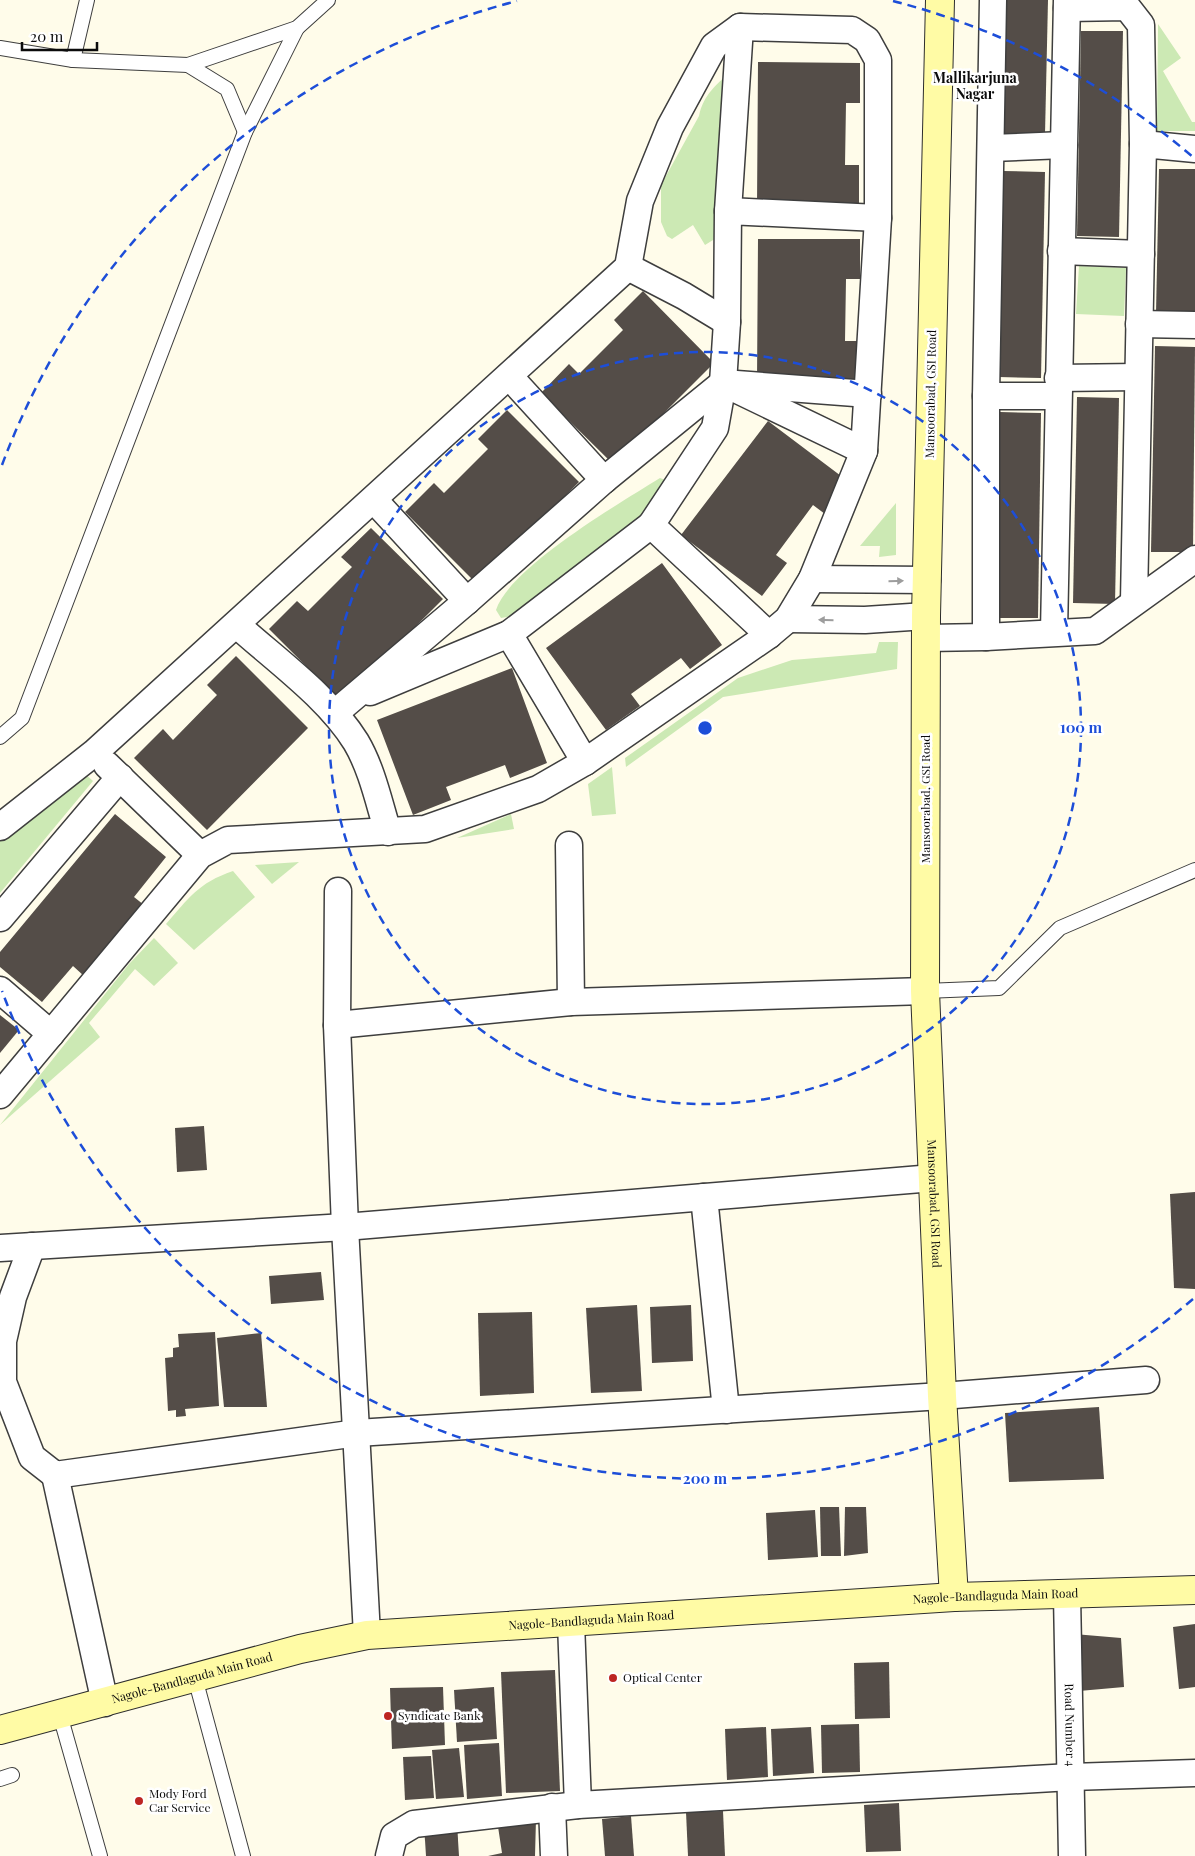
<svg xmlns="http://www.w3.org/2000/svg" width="1195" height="1856" font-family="'Playfair Display',serif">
	<rect width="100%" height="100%" fill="#fffcea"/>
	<g fill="#cce9b4">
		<path d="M 1158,24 L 1181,58 L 1163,71 L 1192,122 L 1195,122 L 1195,131 L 1157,131 Z"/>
		<path d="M 732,70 L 734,227 L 705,245 L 693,225 L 672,239 L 667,236 L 661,222 L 661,185 L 699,116 C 703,95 717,84 732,70 Z"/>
		<path d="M 1079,266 L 1126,268 L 1124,316 L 1076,314 Z"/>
		<path d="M 660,478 L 673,483 L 670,497 L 520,615 L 501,618 L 496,610 C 510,567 620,503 660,478 Z"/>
		<path d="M 896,503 L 896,555 L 879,557 L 880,546 L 860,546 Z"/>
		<path d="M 879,642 L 898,642 L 897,669 L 723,697 L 626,767 L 625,758 L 738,678 L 792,660 L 876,653 Z"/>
		<path d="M 612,767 L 616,814 L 592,816 L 588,784 Z"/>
		<path d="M 84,773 L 93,781 L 0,893 L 0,841 Z"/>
		<path d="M 511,814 L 514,829 L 457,838 Z"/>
		<path d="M 299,862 L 272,884 L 255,865 Z"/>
		<path d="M 233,871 L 255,897 L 194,950 L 166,924 C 189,898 198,883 233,871 Z"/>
		<path d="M 154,938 L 178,963 L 154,986 L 135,969 L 89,1023 L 100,1037 L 0,1125 L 129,964 Z"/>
	</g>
	<g fill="#544d48">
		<path d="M 1006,0 L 1048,0 L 1045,134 L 1003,134 Z"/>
		<path d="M 1081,31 L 1123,31 L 1119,237 L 1077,236 Z"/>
		<path d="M 758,62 L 860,63 L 860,103 L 846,103 L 845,165 L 859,165 L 859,206 L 757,206 Z"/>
		<path d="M 1159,169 L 1195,169 L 1195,314 L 1156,313 Z"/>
		<path d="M 1003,171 L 1045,172 L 1041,378 L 999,377 Z"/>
		<path d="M 758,239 L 860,239 L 860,279 L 846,279 L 845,341 L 859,341 L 859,382 L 757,382 Z"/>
		<path d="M 643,291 L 714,363 L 613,464 L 541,393 L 569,364 L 579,374 L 623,330 L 614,320 Z"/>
		<path d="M 1155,346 L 1195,347 L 1193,552 L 1151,552 Z"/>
		<path d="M 1077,397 L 1119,398 L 1115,604 L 1073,603 Z"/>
		<path d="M 507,410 L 579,482 L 477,584 L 405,512 L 434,483 L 444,493 L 488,449 L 478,439 Z"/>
		<path d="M 1000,412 L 1041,413 L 1038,618 L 996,618 Z"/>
		<path d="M 768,421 L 849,482 L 825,514 L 813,505 L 776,555 L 787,563 L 762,596 L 681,535 Z"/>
		<path d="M 371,528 L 443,599 L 341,701 L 269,629 L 297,601 L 308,611 L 352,567 L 341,557 Z"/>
		<path d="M 662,563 L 722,645 L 690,669 L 681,658 L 631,694 L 640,706 L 606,730 L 546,648 Z"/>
		<path d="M 236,656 L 308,728 L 207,830 L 134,758 L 163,729 L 173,740 L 217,695 L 207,685 Z"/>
		<path d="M 512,668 L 547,763 L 510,778 L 505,765 L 446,787 L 451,800 L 413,815 L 377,720 Z"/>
		<path d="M 115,814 L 166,857 L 134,897 L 144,905 L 84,976 L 73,966 L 42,1002 L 0,967 L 0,952 Z"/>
		<path d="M 0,1015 L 19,1030 L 0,1053 Z"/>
		<path d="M 204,1126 L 207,1170 L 177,1172 L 175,1128 Z"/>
		<path d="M 1195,1192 L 1195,1289 L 1174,1288 L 1170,1194 Z"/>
		<path d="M 321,1272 L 324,1300 L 271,1304 L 269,1276 Z"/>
		<path d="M 637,1305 L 642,1391 L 591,1393 L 586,1308 Z"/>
		<path d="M 691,1305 L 693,1361 L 652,1363 L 650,1307 Z"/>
		<path d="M 532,1312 L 534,1393 L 480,1396 L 478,1313 Z"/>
		<path d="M 215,1332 L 219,1406 L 185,1409 L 186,1416 L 176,1417 L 176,1410 L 168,1411 L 165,1358 L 173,1357 L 173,1348 L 179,1347 L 178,1334 Z"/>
		<path d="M 261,1333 L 267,1407 L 224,1407 L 217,1338 Z"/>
		<path d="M 1099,1407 L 1104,1479 L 1009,1482 L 1005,1413 Z"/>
		<path d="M 820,1507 L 839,1507 L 841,1556 L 821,1556 Z"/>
		<path d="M 845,1507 L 866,1507 L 868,1553 L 844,1556 Z"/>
		<path d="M 815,1510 L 818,1557 L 768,1560 L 766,1513 Z"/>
		<path d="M 1195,1624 L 1195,1687 L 1179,1689 L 1173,1627 Z"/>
		<path d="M 1074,1634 L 1121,1638 L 1124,1687 L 1079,1691 Z"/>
		<path d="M 889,1662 L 890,1718 L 855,1719 L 854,1663 Z"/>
		<path d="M 555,1670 L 560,1791 L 506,1793 L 501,1672 Z"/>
		<path d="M 443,1687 L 445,1745 L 392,1749 L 390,1688 Z"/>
		<path d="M 494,1687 L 497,1739 L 457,1742 L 454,1690 Z"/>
		<path d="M 859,1724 L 860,1772 L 822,1773 L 821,1725 Z"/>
		<path d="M 766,1727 L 768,1777 L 727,1780 L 725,1729 Z"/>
		<path d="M 811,1727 L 814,1773 L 773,1776 L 771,1729 Z"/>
		<path d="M 499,1743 L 502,1796 L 467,1799 L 464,1745 Z"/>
		<path d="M 459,1748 L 464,1797 L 436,1799 L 432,1750 Z"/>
		<path d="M 431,1756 L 434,1798 L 405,1800 L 403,1757 Z"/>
		<path d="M 899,1803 L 901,1851 L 866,1852 L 864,1805 Z"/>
		<path d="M 723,1811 L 725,1856 L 688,1856 L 686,1812 Z"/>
		<path d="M 631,1816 L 634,1856 L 605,1856 L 602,1819 Z"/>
		<path d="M 536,1819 L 535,1856 L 488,1856 L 502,1853 L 497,1820 Z"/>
		<path d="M 457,1823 L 459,1856 L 426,1856 L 424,1825 Z"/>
	</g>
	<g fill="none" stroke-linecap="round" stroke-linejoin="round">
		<g stroke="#3e3e3e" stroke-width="16">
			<g id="lane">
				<path d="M 0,48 L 73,60 L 188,65 L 297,28 L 328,0"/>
				<path d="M 73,60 L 87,0"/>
				<path d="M 188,65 L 227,89 L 245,132"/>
				<path d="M 0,737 L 22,718 L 245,132 L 297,28"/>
				<path d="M 925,991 L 999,988 L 1060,928 L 1195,870"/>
				<path d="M 195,1678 L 243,1856"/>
				<path d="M 60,1715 L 100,1856"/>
				<path d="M 0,1779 L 12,1775"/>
			</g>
		</g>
		<g stroke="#3e3e3e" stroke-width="29">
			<g id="street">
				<path d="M 1067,8 L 1127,7 L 1141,25 L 1143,144"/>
				<path d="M 991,148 L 1064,145"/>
				<path d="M 728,211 L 740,27"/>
				<path d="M 1061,251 L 1141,254"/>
				<path d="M 628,267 L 684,296 L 727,322"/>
				<path d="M 1139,324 L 1195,325"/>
				<path d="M 509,376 L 604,480"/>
				<path d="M 1058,378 L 1138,377"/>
				<path d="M 723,383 L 715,428 L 651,525 L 769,635"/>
				<path d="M 986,396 L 1058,396"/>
				<path d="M 864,451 L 723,383 L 727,322 L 728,211 L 878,218"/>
				<path d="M 374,500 L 467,601"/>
				<path d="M 812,579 L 927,580"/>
				<path d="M 1134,601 L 1143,144 L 1195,149"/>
				<path d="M 788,619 L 865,620 L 926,616"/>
				<path d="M 237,625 C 277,661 328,697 356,742 C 372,769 379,803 388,832"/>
				<path d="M 1054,632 L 1067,0"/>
				<path d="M 509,634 L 585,762"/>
				<path d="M 986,637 L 986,396 L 993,0"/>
				<path d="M 926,638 L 986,637 L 1095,631 L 1195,559"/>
				<path d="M 370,692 L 509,634 L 651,525"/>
				<path d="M 335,713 L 467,601 L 604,480 L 723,383 L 868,394"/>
				<path d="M 107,765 L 200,855"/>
				<path d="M 0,827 L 94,753 L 628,267 L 640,201 L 670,127 L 714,46 L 740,27 L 852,30 L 867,40 L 878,60 L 878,218 L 864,451 L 812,579 L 788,619 L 769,635 L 585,762 L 538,789 L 425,829 L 228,840 L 200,855 L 0,1095"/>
				<path d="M 569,845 L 571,1002"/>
				<path d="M 338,891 L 337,1025 L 345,1227 L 367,1635"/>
				<path d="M 0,918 L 120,777"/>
				<path d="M 0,990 L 51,1034"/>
				<path d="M 337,1025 L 571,1002 L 925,991"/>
				<path d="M 704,1197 L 726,1410"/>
				<path d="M 32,1246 L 13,1297 L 3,1341 L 3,1382 L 32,1457 L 55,1475 L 357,1433 L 942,1396 L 1146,1380"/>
				<path d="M 0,1248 L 345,1227 L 933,1178"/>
				<path d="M 55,1475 L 105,1703"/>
				<path id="s1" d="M 1067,1595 L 1072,1856"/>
				<path d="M 571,1623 L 578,1805"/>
				<path d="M 552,1807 L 554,1856"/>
				<path d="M 389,1856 L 394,1836 L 414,1824 L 578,1805 L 1071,1777 L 1195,1773"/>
			</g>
		</g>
		<g stroke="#2d2d2d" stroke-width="30">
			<g id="secondary">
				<path id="s2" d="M 940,0 L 926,616 L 925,991 L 942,1396 L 954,1597"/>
				<path id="s3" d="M 0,1730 L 300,1649 L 367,1635 L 954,1597 L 1195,1590"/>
			</g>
		</g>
		<use href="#lane" stroke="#fff" stroke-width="14"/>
		<use href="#street" stroke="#fff" stroke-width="26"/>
		<use href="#secondary" stroke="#fffba5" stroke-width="28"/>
	</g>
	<defs><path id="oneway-solid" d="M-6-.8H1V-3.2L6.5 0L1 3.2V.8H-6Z" transform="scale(1.25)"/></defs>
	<g fill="#9d9d9d">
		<use href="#oneway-solid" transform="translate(896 581) rotate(-1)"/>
		<use href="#oneway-solid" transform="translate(826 620) rotate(-179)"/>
	</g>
	<g fill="none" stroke="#1d4ed8" stroke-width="2.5" stroke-dasharray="9 6">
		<circle cx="705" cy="728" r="376"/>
		<path d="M1193 1299A751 751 0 0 1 2 991M2 465A751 751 0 0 1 517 1M893 1A751 751 0 0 1 1193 157"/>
	</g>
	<g fill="#bd2522" stroke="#fff" stroke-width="2">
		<circle cx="613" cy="1678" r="5"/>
		<circle cx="388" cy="1716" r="5"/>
		<circle cx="139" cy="1801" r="5"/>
	</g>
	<g text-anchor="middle" stroke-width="5" stroke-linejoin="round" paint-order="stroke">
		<g font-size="12" fill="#0b0b0b" stroke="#fff">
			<text transform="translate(931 394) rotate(-89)" y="4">Mansoorabad, GSI Road</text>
			<text transform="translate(926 799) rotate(-90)" y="4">Mansoorabad, GSI Road</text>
			<text dy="4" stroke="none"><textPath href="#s2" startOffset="1204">Mansoorabad, GSI Road</textPath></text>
			<text dy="4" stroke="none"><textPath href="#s3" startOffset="1009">Nagole-Bandlaguda Main Road</textPath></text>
			<text dy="4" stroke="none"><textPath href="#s3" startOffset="604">Nagole-Bandlaguda Main Road</textPath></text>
			<text dy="4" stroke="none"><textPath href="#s3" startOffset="199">Nagole-Bandlaguda Main Road</textPath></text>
			<text dy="4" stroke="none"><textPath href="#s1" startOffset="130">Road Number 4</textPath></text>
		</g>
		<g font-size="12" fill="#0b0b0b" stroke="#fff" text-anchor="start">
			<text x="623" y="1682">Optical Center</text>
			<text x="398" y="1720">Syndicate Bank</text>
			<text x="149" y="1798">Mody Ford<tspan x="149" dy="14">Car Service</tspan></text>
		</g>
		<g font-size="14" font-weight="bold" fill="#0b0b0b" stroke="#fff">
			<text x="975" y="83">Mallikarjuna<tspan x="975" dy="16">Nagar</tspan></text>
		</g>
	</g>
	<circle cx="705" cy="728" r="8" fill="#1d4ed8" stroke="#fff" stroke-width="2.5"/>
	<g font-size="15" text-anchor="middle" font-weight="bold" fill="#1d4ed8" stroke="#fff" stroke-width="5" stroke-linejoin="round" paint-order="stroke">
		<text x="1081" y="733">100 m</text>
		<text x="705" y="1484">200 m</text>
	</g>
	<path d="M22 42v8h75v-8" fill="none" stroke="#0b0b0b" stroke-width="2.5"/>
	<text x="30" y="42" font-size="15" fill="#0b0b0b" stroke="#ffffff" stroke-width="4" paint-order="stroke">20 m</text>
</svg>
